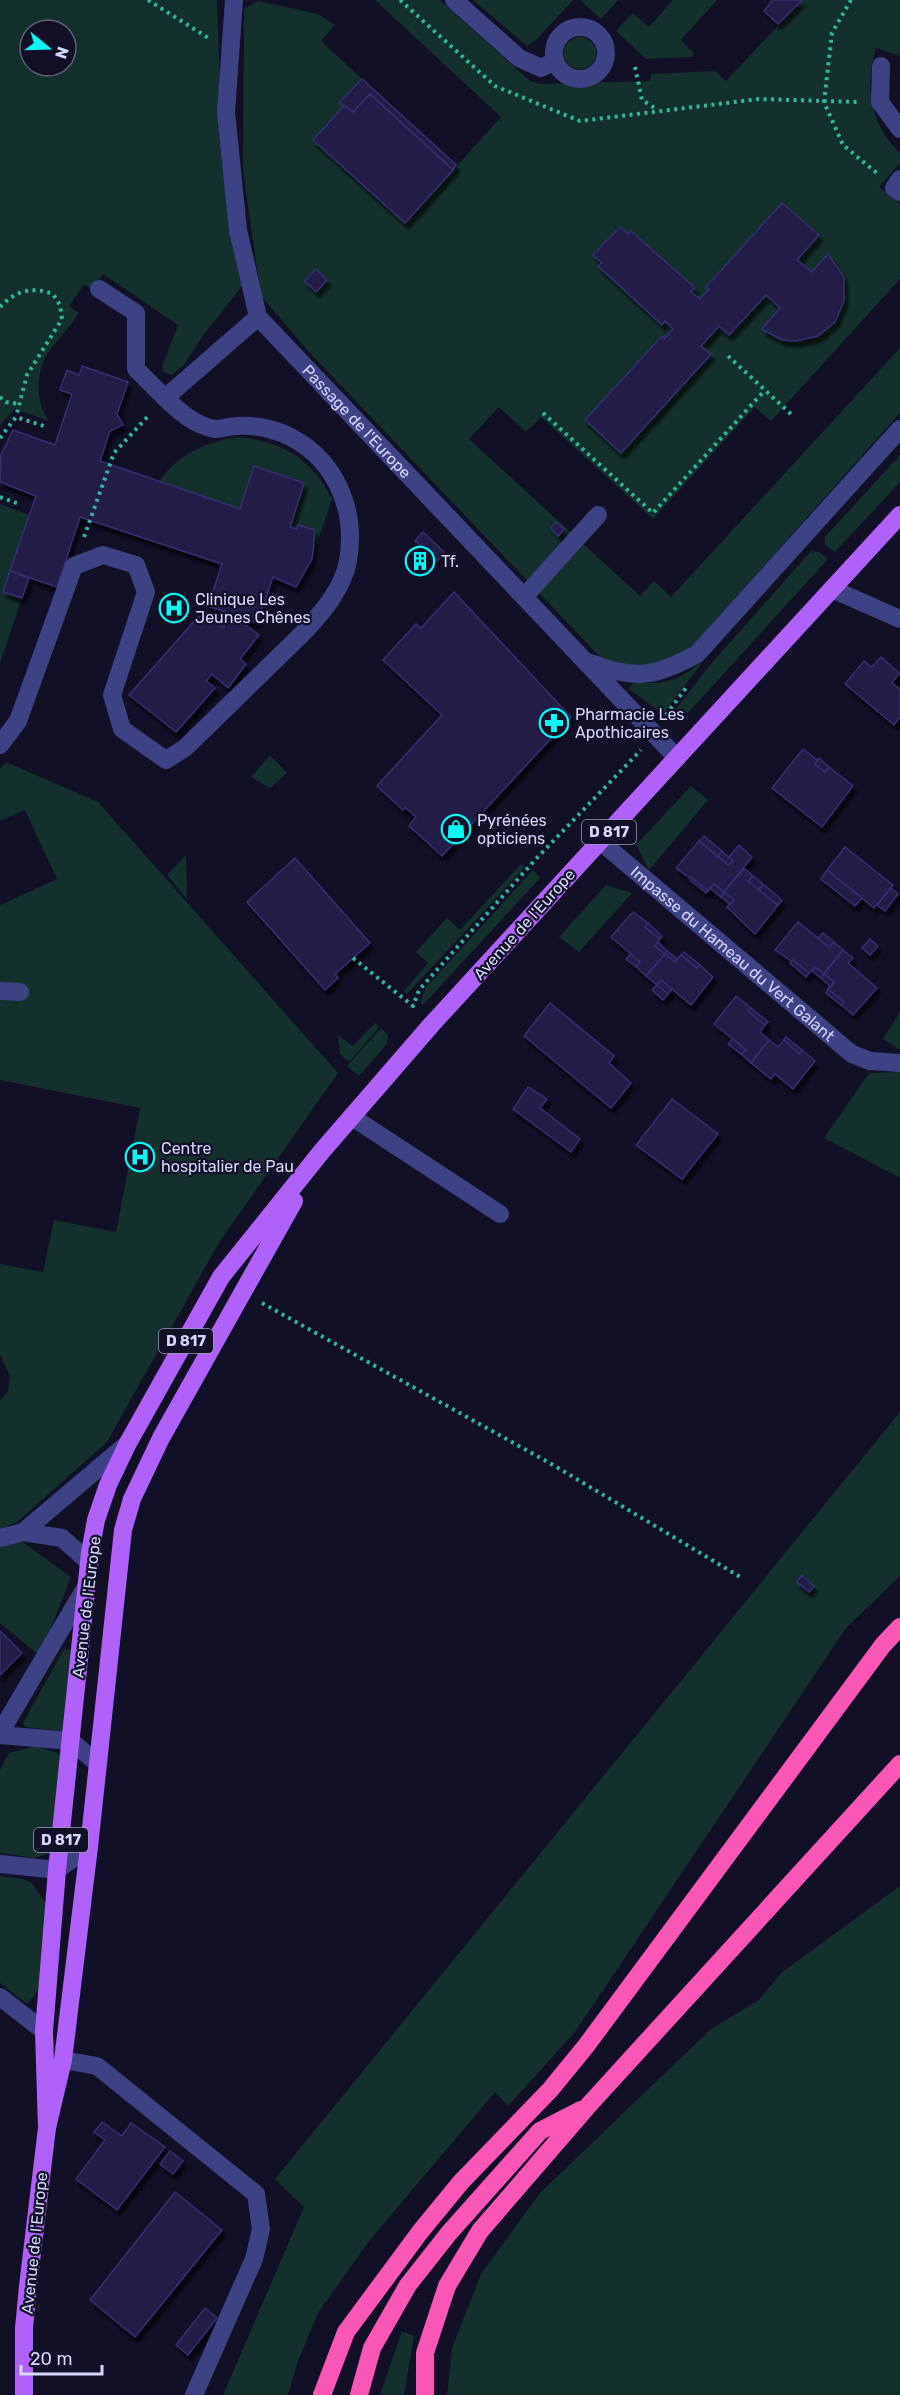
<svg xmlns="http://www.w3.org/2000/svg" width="900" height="2395" font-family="Rubik,sans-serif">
	<defs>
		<filter id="shadow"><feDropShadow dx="3.5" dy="6" stdDeviation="1.5" flood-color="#0009"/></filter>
	</defs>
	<rect width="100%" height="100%" fill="#111027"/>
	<g fill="#13302c" fill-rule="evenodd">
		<path d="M 0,0 L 217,0 L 221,123 L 242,286 L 202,337 L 184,365 L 171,375 L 164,372 L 162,367 L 178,325 L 103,274 L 93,290 L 84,284 L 69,306 L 79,313 C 69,328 60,337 50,350 C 35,370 35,403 49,421 L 15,409 L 0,425 ZM 30,30 L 66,30 L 66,66 L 30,66 Z"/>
		<path d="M 375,0 L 440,0 L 530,81 L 541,84 L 650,81 L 651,74 L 715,71 L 726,81 L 802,0 L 900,0 L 900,56 L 876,48 C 864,87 870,124 900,153 L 900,163 L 879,187 L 900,204 L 900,279 L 771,421 L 755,407 L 653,519 L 541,417 L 526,432 L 499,407 L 469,439 L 640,596 L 654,581 L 671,597 L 900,348 L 900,413 L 689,650 C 653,670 641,671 601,658 L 310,353 L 261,296 L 243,171 L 244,9 L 258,1 L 318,14 L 335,25 L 321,41 L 362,79 L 341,102 L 344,106 L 313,140 L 405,223 L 501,117 ZM 783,203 L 819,235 L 797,260 L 812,272 L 828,255 C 834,261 842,269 844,278 C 852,314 820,349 783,340 C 776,338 769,333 762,329 L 780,308 L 766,295 L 729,335 L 719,326 L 701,346 L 710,355 L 621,453 L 586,420 L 661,336 L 664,339 L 673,329 L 665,321 L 662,324 L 598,266 L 602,263 L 594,255 L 620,227 L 628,234 L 631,231 L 695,288 L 691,292 L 700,299 L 709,289 L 707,287 Z"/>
		<path d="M 473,0 L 573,0 L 536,40 L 527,46 Z"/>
		<path d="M 580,0 L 618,0 L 601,19 Z"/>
		<path d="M 673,0 L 717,0 L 681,40 L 694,53 L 692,57 L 646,59 L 616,31 L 633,13 L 649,27 Z"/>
		<circle cx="580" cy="53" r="16"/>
		<path d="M 237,437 C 282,441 312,459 332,499 L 312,559 L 315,530 L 299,525 L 297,529 L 290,527 L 304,483 L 254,467 L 240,509 L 160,481 C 178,454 206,442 237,437 Z"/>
		<path d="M 900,455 L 900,482 L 835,552 L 825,545 L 825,537 Z"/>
		<path d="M 0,504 L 29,515 L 3,591 L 22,598 L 0,663 Z"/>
		<path d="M 811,551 L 819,552 L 828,559 L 688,713 L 678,717 L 673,713 L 710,665 Z"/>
		<path d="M 704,660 L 663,714 L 629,689 L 634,682 C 664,686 681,679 704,660 Z"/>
		<path d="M 270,755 L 287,773 L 270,788 L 251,777 Z"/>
		<path d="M 6,762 L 98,802 L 338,1073 L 220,1241 L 107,1442 L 16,1523 L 0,1529 L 0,1401 L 8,1391 L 10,1376 L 0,1354 L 0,1264 L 43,1272 L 54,1220 L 116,1232 L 140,1108 L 0,1080 L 0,905 L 57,879 L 25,810 L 0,821 L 0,769 Z"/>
		<path d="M 691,786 L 708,800 L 649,870 L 636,845 Z"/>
		<path d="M 186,855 L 187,899 L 167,875 Z"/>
		<path d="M 521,864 L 525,867 L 407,994 L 404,991 L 428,963 L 416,952 L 447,918 L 460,930 Z"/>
		<path d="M 533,870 L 540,878 L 423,1005 L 420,1003 L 426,987 Z"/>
		<path d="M 606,885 L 632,893 L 579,952 L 559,937 Z"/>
		<path d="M 900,1012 L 900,1050 L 883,1039 Z"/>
		<path d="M 375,1023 L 379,1027 L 349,1062 L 340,1054 L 338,1035 L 353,1046 Z"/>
		<path d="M 381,1028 L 388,1035 L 386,1045 L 359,1076 L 347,1066 Z"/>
		<path d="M 900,1072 L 900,1178 L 824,1138 L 869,1073 Z"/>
		<path d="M 900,1412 L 900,1576 L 846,1628 L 575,2032 L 508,2106 L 495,2092 L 369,2241 L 318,2313 L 298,2361 L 288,2395 L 223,2395 L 304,2207 L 275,2179 Z"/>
		<path d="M 21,1541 L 71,1577 L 40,1656 L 0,1623 L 0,1547 Z"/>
		<path d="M 64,1649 L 71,1650 L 63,1731 L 25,1727 L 23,1723 Z"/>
		<path d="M 35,1746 L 55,1752 L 61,1756 L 50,1853 L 34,1858 L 0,1853 L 0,1770 L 9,1753 Z"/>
		<path d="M 0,1876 L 23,1879 L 32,1883 L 47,1905 L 40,1989 L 27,2004 L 0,1983 Z"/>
		<path d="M 900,1886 L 900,2395 L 447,2395 L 452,2348 L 481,2274 L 540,2193 L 711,2029 L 759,2000 L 781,1973 Z"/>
		<path d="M 402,2331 L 414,2336 L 404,2395 L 380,2395 Z"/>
	</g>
	<g fill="#201d47" stroke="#352f72" stroke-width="1.5" filter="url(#shadow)">
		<path d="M 773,0 L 802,0 L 778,24 L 764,11 Z"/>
		<path d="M 362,79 L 456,165 L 453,170 L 370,94 L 353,112 L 344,106 L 340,102 Z"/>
		<path d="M 370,94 L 453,170 L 405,223 L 313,140 L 344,106 L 353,112 Z"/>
		<path d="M 782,203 L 819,235 L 797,260 L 812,272 L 828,254 L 844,277 L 844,301 L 835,322 L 818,336 L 796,341 L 782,340 L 762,329 L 780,308 L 766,295 L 729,335 L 719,326 L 701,346 L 711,354 L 621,453 L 585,420 L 662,336 L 664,339 L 673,329 L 665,321 L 662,325 L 598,266 L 602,263 L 593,255 L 620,227 L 628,234 L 631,231 L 695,288 L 691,292 L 700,299 L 709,289 L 706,287 Z"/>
		<path d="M 316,269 L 327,280 L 316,292 L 305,281 Z"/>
		<path d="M 82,366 L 128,382 L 117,414 L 123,425 L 110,431 L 100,461 L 240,509 L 254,466 L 304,483 L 290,527 L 297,529 L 298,525 L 315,530 L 312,559 L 296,587 L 273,577 L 257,623 L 208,606 L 222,564 L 80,517 L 57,587 L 10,571 L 36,496 L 0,482 L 1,455 L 13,430 L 55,445 L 72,394 L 60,390 L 67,370 L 79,375 Z"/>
		<path d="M 556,522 L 564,529 L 558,536 L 551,528 Z"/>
		<path d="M 423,532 L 444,552 L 437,561 L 415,541 Z"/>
		<path d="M 417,553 L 428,563 L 422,569 L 411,559 Z"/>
		<path d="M 10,571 L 29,578 L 22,598 L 3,592 Z"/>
		<path d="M 454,592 L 571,717 L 442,856 L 409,826 L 416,817 L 406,808 L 403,810 L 377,786 L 442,715 L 383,660 L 416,624 L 421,628 Z"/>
		<path d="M 228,613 L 240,617 L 238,620 L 259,635 L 240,659 L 246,664 L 228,688 L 212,674 L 206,681 L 215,688 L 176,732 L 129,695 L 198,617 L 224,627 Z"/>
		<path d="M 881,657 L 899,673 L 892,683 L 900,689 L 900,717 L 894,725 L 845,684 L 864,661 L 872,667 Z"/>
		<path d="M 803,749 L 817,760 L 815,764 L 825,772 L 829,767 L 853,786 L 822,827 L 772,788 Z"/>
		<path d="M 819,758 L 829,767 L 825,772 L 815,764 Z"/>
		<path d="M 704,836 L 722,851 L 718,856 L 699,841 Z"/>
		<path d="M 699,841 L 728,865 L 733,861 L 729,857 L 739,845 L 752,857 L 724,892 L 714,884 L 708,891 L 676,868 Z"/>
		<path d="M 845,847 L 893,885 L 874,908 L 827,870 Z"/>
		<path d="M 722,851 L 733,861 L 728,865 L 718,856 Z"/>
		<path d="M 295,858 L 370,943 L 335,974 L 338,978 L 325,990 L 247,902 Z"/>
		<path d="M 744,868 L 753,876 L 748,881 L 778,905 L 755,934 L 727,907 L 734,900 L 724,892 Z"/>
		<path d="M 827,870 L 862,898 L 855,906 L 821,879 Z"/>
		<path d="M 753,876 L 763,884 L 759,890 L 748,881 Z"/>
		<path d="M 691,877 L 708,891 L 706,893 L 690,880 Z"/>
		<path d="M 714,884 L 724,892 L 721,897 L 710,888 Z"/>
		<path d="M 763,884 L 782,900 L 778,905 L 759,890 Z"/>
		<path d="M 891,888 L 898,894 L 885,911 L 877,905 Z"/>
		<path d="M 724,892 L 734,900 L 730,904 L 721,897 Z"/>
		<path d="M 633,912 L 648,923 L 645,927 L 660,939 L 655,946 L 665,954 L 646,976 L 636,967 L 640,962 L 611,937 Z"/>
		<path d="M 798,922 L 829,947 L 834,942 L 843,950 L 824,974 L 815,967 L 809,973 L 775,950 Z"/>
		<path d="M 648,923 L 662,936 L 660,939 L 645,927 Z"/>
		<path d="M 823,933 L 834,942 L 829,947 L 818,938 Z"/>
		<path d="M 870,939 L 878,946 L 870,955 L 862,948 Z"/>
		<path d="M 658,942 L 667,951 L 665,954 L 655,946 Z"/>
		<path d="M 843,950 L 853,958 L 848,963 L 877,988 L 853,1015 L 841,1005 L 844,1002 L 828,989 L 834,982 L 824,974 Z"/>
		<path d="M 667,951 L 677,959 L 675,962 L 665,954 Z"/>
		<path d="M 684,952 L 700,965 L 697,968 L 681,955 Z"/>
		<path d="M 631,954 L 640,962 L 636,967 L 626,959 Z"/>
		<path d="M 665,954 L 675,962 L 681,955 L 697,968 L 700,965 L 713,977 L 691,1005 L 661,980 L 657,985 L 646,976 Z"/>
		<path d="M 793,960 L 809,973 L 806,977 L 790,963 Z"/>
		<path d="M 815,967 L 824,974 L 821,978 L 812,971 Z"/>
		<path d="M 824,974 L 834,982 L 831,987 L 821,978 Z"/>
		<path d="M 661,980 L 672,989 L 668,994 L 657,985 Z"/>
		<path d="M 657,985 L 668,994 L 663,1000 L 652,990 Z"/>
		<path d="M 828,989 L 844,1002 L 841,1005 L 826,993 Z"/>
		<path d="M 736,996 L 751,1008 L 748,1011 L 765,1025 L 760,1032 L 769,1040 L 751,1063 L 741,1054 L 746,1050 L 714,1024 Z"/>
		<path d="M 550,1003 L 614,1056 L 609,1063 L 631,1083 L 611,1108 L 524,1036 Z"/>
		<path d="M 751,1008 L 768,1022 L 765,1025 L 748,1011 Z"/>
		<path d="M 786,1037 L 802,1050 L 799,1054 L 784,1040 Z"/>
		<path d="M 733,1039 L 746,1050 L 741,1054 L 728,1044 Z"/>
		<path d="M 769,1040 L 778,1047 L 784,1040 L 799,1054 L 802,1050 L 815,1061 L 793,1089 L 775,1074 L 771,1079 L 751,1063 Z"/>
		<path d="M 528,1087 L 547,1099 L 540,1108 L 580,1139 L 571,1152 L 513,1109 Z"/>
		<path d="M 672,1099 L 718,1134 L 682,1179 L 636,1145 Z"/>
		<path d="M 802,1575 L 814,1586 L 809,1592 L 797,1582 Z"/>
		<path d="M 0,1631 L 22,1653 L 0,1675 Z"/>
		<path d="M 102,2122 L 122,2136 L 131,2123 L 165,2147 L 117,2210 L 76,2179 L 105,2140 L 94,2132 Z"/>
		<path d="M 170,2151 L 183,2161 L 173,2174 L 160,2164 Z"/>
		<path d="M 175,2192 L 222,2230 L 135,2337 L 90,2300 Z"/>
		<path d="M 205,2308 L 217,2318 L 188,2355 L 176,2345 Z"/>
	</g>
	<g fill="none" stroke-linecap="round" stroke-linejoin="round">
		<g stroke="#33b69f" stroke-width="4" stroke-dasharray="3 4.5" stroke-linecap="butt">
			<path d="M 148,0 L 210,39"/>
			<path d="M 400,0 L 495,86 L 580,121 L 759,99 L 859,102"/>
			<path d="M 851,0 L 832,33 L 824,102 L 843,145 L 878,174"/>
			<path d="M 635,67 L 642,100 L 658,110"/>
			<path d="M 0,307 C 15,291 32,286 53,294 L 60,305 L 62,319 L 27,375 L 16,417"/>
			<path d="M 728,356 L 792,415"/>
			<path d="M 0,397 L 6,402 L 19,404"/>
			<path d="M 543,413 L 653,513 L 765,390"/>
			<path d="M 0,438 L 16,417 L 47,427"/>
			<path d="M 0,497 L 19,504"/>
			<path d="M 84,537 L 114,453 L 150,414"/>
			<path d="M 666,715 L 688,685"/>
			<path d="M 353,958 L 413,1006 L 419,990 L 535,860 L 641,750"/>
			<path d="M 262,1303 L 555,1466 L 742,1578"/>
		</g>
		<g stroke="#3d4284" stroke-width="18">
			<path id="s1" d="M 234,0 L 226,112 L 238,230 L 258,317 L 677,758"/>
			<path d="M 454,0 L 519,58 L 541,68 L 555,61"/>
			<circle cx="580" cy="53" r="26"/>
			<path d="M 881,66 L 880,102 L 900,129"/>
			<path d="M 900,179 L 894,188 L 900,192"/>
			<path d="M 99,289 L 136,313 L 136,369 L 165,398"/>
			<path d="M 832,589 L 900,619"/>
			<path d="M 524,597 L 598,515"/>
			<path d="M 591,663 C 635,681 657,676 697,654 L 900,429"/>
			<path d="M 0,745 L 18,721 L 74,566 L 103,555 L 136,565 L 146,592 L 112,695 L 122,729 L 166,760 L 185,748 L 302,634 C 321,614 343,589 348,561 C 357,507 334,455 282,433 C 269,428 252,425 237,426 C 230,426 222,429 215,429 C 195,426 179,411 165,398 L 258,317"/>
			<path id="s2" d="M 600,841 L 852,1054 L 870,1061 L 900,1063"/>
			<path d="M 0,991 L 20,992"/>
			<path d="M 352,1117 L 500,1214"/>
			<path d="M 23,1532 L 62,1538 L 90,1563"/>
			<path d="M 0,1538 L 23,1532 L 128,1443"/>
			<path d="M 0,1733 L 87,1585"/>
			<path d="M 0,1735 L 71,1741 L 98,1764"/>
			<path d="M 0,1864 L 57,1870 L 89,1847"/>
			<path d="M 0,1997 L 44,2031"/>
			<path d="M 63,2060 L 97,2066 L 256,2194 L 261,2229 L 254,2259 L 194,2395"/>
		</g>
		<g stroke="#b061fa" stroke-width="18">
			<path d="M 47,2128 L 44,2031 L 57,1870 L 90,1553 L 96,1520 L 108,1485 L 128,1443 L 221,1277 L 322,1151 L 432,1024 L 900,515"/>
			<path d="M 24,2395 L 24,2328 L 28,2286 L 47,2128 L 63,2060 L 89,1847 L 123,1530 L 132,1499 L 161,1438 L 294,1201"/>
		</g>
		<g stroke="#fa56b7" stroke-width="18">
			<path d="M 322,2395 L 346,2332 L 420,2232 L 461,2182 L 550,2090 L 586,2046 L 883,1645 L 900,1627"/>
			<path d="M 359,2395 L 372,2348 L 408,2285 L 449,2233 L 540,2131 L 581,2110"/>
			<path d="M 425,2395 L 425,2353 L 447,2286 L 480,2231 L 587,2107 L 900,1764"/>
		</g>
	</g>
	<defs>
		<g id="building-ring" transform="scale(1.5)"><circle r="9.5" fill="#111027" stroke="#09f8f4" stroke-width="1.5"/><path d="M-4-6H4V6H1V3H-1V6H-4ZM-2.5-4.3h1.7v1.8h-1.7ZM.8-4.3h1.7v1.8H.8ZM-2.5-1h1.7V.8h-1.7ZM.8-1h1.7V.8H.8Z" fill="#09f8f4"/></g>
		<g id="hospital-ring" transform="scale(1.5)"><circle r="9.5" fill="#111027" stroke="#09f8f4" stroke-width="1.5"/><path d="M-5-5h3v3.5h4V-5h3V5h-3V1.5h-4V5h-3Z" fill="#09f8f4"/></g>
		<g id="pharmacy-ring" transform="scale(1.5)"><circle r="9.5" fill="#111027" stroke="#09f8f4" stroke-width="1.5"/><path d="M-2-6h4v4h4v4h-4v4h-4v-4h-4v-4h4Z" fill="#09f8f4"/></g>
		<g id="shop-ring" transform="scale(1.5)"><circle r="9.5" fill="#111027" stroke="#09f8f4" stroke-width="1.5"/><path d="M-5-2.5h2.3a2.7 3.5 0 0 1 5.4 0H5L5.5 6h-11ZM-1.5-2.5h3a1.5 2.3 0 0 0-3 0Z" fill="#09f8f4"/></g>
	</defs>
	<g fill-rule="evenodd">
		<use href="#building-ring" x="420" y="561"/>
		<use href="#hospital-ring" x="174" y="608"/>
		<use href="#pharmacy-ring" x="554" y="723"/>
		<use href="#shop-ring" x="456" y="829"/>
		<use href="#hospital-ring" x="140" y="1157"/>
	</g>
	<g text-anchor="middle" stroke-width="4.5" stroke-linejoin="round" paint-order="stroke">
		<g fill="#111027" stroke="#9c9bbe" stroke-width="1.5">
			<rect x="582" y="820" width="54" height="24" rx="4.5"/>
			<rect x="159" y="1329" width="54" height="24" rx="4.5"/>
			<rect x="34" y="1828" width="54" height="24" rx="4.5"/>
		</g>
		<g font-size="15" font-weight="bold" fill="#d7d7fe">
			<text x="609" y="837">D 817</text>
			<text x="186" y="1346">D 817</text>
			<text x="61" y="1845">D 817</text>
		</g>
		<g font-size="16" fill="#d7d7fe" stroke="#111027">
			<text dy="6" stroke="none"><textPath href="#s1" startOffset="464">Passage de l'Europe</textPath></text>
			<text transform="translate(524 924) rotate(-48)" y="6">Avenue de l'Europe</text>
			<text dy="6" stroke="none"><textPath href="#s2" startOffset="174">Impasse du Hameau du Vert Galant</textPath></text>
			<text transform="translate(86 1607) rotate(-83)" y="6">Avenue de l'Europe</text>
			<text transform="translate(34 2243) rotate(-84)" y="6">Avenue de l'Europe</text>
		</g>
		<g font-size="16" fill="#d7d7fe" stroke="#111027" text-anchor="start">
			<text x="441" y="567">Tf.</text>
			<text x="195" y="605">Clinique Les<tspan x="195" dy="18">Jeunes Chênes</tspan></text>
			<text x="575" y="720">Pharmacie Les<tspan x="575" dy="18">Apothicaires</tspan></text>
			<text x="477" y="826">Pyrénées<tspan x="477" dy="18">opticiens</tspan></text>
			<text x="161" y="1154">Centre<tspan x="161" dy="18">hospitalier de Pau</tspan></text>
		</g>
	</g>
	<g transform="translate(48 48) rotate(109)"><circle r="28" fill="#111027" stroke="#60607d" stroke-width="1.5"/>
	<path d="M0-4.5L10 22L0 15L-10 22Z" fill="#09f8f4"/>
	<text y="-9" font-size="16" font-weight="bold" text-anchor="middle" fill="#d7d7fe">N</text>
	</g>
	<path d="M21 2365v9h81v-9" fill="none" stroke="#d7d7fe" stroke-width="3"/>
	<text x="30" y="2365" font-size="18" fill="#d7d7fe" stroke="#111027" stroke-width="4.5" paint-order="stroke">20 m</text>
</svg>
